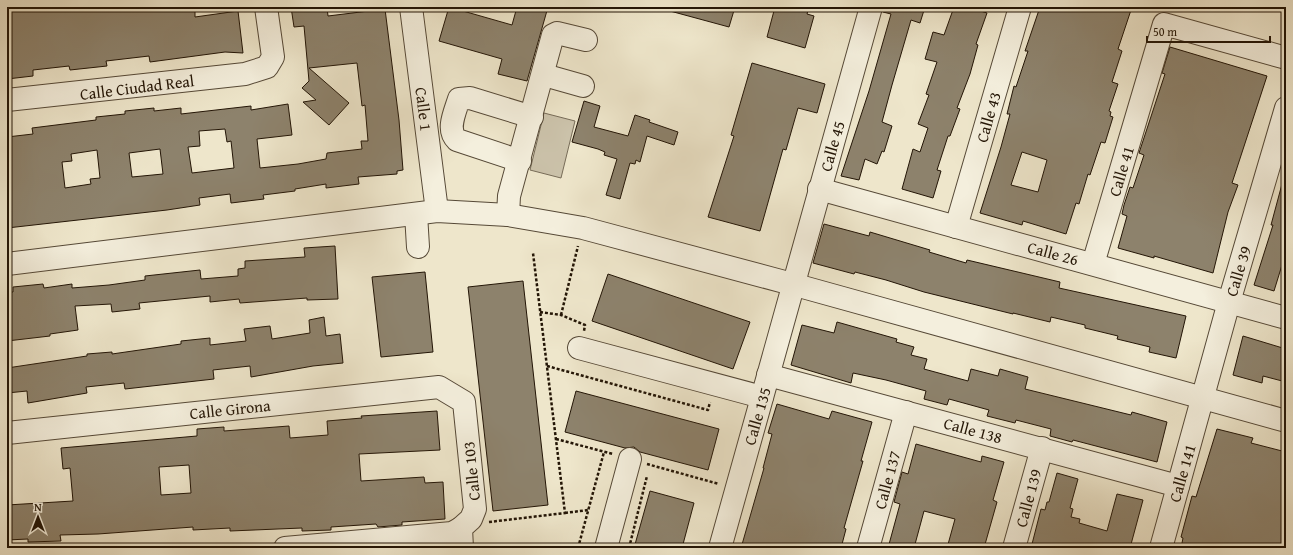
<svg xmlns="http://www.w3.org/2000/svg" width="1293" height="555" font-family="'Gentium Book Plus',serif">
	<rect width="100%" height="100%" fill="#eee6cb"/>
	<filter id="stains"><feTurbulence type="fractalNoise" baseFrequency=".005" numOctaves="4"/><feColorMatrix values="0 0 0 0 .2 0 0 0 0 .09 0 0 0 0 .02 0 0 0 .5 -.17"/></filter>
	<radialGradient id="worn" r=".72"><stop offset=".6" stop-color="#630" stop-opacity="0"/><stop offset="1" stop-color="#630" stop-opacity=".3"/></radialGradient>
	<path fill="#cbc2aa" stroke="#776c58" d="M 544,113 L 575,121 L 561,178 L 530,170 Z"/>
	<g fill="#8d826c" stroke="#231506" fill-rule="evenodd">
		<path d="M 7,7 L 195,7 L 195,17 L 238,11 L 243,53 L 225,52 L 150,62 L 149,56 L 106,61 L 107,66 L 70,70 L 69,66 L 33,70 L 33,76 L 7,79 Z"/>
		<path d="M 291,7 L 327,7 L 328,16 L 385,9 L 399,120 L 403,170 L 397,171 L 397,174 L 358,177 L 359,184 L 326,188 L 326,184 L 295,189 L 295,191 L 263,195 L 264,199 L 231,203 L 230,194 L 199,198 L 200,205 L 167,210 L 7,228 L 7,137 L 33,134 L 32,128 L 96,120 L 96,117 L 125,114 L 125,111 L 154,108 L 154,111 L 181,108 L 181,114 L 251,106 L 251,110 L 288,104 L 292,135 L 257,139 L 260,168 L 298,164 L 326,159 L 327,153 L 362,149 L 361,141 L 368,141 L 365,105 L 362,106 L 357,63 L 309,68 L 349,103 L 329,125 L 303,102 L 316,100 L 302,88 L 309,81 L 304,26 L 294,27 ZM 225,129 L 227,142 L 231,141 L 234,168 L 192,173 L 188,147 L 200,146 L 199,131 ZM 160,149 L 163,174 L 132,177 L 129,153 ZM 97,150 L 100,178 L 90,179 L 91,184 L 65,188 L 62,162 L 72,161 L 71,154 Z"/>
		<path d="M 449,7 L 512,25 L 517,7 L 548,7 L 527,81 L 498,74 L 502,59 L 439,41 Z"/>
		<path d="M 671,7 L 735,7 L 729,27 L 670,11 Z"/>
		<path d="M 775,7 L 809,7 L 807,14 L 814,16 L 805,48 L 767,37 Z"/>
		<path d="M 883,7 L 925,7 L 920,23 L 911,20 L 892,85 L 882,122 L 892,126 L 884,152 L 882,151 L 877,164 L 865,159 L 859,180 L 841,176 L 869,91 L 891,14 L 883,12 Z"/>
		<path d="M 954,7 L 968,7 L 987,13 L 976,44 L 978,45 L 970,74 L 957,108 L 960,109 L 950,136 L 948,136 L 937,170 L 941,171 L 933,198 L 902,189 L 913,149 L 920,152 L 928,128 L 918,124 L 929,95 L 926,94 L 937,62 L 925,59 L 933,32 L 944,35 Z"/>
		<path d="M 1040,7 L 1132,7 L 1118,49 L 1122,51 L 1112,82 L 1118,84 L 1109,111 L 1111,112 L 1110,116 L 1113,117 L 1105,143 L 1101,142 L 1090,175 L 1088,174 L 1079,204 L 1076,203 L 1066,234 L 1023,221 L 1022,225 L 980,213 L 1001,147 L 1010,114 L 1007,114 L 1014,86 L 1016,87 L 1028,51 L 1025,51 ZM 1022,152 L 1047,160 L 1038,192 L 1011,185 Z"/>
		<path d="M 1170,47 L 1267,76 L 1232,183 L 1238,185 L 1228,212 L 1213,273 L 1154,256 L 1154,258 L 1118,248 L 1127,216 L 1122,214 L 1124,205 L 1130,187 L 1133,188 L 1144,155 L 1139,153 L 1165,74 L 1162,73 Z"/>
		<path d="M 752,63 L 825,84 L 817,113 L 798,108 L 786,150 L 783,149 L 760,231 L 708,217 L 734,136 L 731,135 Z"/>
		<path d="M 584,101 L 600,106 L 594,127 L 628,136 L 635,115 L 650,120 L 649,122 L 678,132 L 674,145 L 647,136 L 640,162 L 636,160 L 635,164 L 630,163 L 620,199 L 606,195 L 617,159 L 604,155 L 605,152 L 598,149 L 572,142 Z"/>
		<path d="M 1282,184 L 1286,184 L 1286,252 L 1274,291 L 1254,285 L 1273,225 L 1271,225 Z"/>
		<path d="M 824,224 L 869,236 L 870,232 L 930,250 L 929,252 L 966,263 L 967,260 L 1060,282 L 1059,288 L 1186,316 L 1176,358 L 1149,352 L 1150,347 L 1117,339 L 1118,336 L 1085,328 L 1085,325 L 1051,317 L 1050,322 L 1013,313 L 1013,314 L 924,292 L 886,280 L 855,272 L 854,274 L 813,263 Z"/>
		<path d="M 335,246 L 338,299 L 307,300 L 307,298 L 240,303 L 239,299 L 210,302 L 210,296 L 139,303 L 140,309 L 112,312 L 111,304 L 75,306 L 78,330 L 50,334 L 50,336 L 7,341 L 7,292 L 13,292 L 13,287 L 43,284 L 44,288 L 72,284 L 72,288 L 109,285 L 145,280 L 145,276 L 200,270 L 201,279 L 238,276 L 238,269 L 245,268 L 245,261 L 305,257 L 304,248 Z"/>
		<path d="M 425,272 L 433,352 L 381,357 L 372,277 Z"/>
		<path d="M 608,274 L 750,322 L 733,369 L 592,321 Z"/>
		<path d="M 523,281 L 548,505 L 493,511 L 468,287 Z"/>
		<path d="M 324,317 L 326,336 L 340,334 L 343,363 L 313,366 L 251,377 L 250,366 L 213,370 L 214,379 L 125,389 L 124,383 L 86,387 L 87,393 L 28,403 L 27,391 L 7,393 L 7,368 L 87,356 L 87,354 L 112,352 L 112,354 L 181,344 L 181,341 L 210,338 L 210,345 L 246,341 L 244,329 L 270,326 L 272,339 L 310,333 L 309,320 Z"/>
		<path d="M 837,322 L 897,339 L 896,342 L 914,347 L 911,355 L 927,359 L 924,369 L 968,381 L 971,369 L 998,376 L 1000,369 L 1028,377 L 1025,389 L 1131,415 L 1132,412 L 1167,422 L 1157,462 L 1073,440 L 1072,442 L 1050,436 L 1051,429 L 1016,420 L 1015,423 L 987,416 L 989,410 L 949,399 L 947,405 L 924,399 L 926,391 L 886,380 L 853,373 L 851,383 L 791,365 L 802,325 L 834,333 Z"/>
		<path d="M 1243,336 L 1286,349 L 1286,382 L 1263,376 L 1262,383 L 1233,375 Z"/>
		<path d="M 576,391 L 719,429 L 708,470 L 640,452 L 634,447 L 625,448 L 565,432 Z"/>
		<path d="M 777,404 L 829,419 L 832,411 L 872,422 L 861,461 L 863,461 L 844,528 L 846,529 L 841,548 L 798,548 L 784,544 L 782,548 L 741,548 L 764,468 L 763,468 L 772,434 L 768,433 Z"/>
		<path d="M 437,411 L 440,450 L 359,454 L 361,481 L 424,477 L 425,483 L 443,482 L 445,519 L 402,522 L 402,525 L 378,527 L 376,524 L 331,527 L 331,530 L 302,531 L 302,528 L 230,531 L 230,528 L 193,530 L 193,527 L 98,534 L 60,535 L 61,541 L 28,542 L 28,539 L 7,540 L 7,505 L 73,501 L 70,468 L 63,469 L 61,448 L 197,436 L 197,429 L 224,427 L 224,431 L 289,426 L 290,438 L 328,435 L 327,421 L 362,418 L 361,416 ZM 189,465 L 191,493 L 161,495 L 159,467 Z"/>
		<path d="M 1217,429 L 1253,438 L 1251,443 L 1286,452 L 1286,548 L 1181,548 L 1183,538 L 1181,537 L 1192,496 L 1196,497 Z"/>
		<path d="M 916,444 L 981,462 L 982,456 L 1004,462 L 993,500 L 997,502 L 984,548 L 947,548 L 955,519 L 924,511 L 914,548 L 888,548 L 900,504 L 894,502 L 902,472 L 908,474 Z"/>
		<path d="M 1057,473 L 1078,479 L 1070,508 L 1073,509 L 1071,517 L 1080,519 L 1079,523 L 1107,531 L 1117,494 L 1143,500 L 1130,548 L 1031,548 L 1041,509 L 1045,510 L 1047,502 L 1049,502 Z"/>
		<path d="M 650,491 L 694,503 L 682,548 L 634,548 Z"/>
	</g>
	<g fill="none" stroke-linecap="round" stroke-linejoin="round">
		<g stroke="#564937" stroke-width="24">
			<g id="minor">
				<path d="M 411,7 L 437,211"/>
				<path d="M 544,75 L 583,86"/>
				<path d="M 7,100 L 245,74 L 267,67 L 273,57 L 266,7"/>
				<path d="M 520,161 L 457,140 C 446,130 455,112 459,99 L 470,98 L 532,117"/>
				<path d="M 819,189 L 1286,318"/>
				<path d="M 416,214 L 418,247"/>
				<path d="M 508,215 L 509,196 L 553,35 L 557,33 L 586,40"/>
				<path d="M 956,227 L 1020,7"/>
				<path d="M 7,264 L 437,211 L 508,215 L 583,228 L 792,284 L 1286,421"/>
				<path d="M 1093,264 L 1164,24 L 1286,58"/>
				<path d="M 579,348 L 762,397"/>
				<path d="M 768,375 L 1178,486"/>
				<path d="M 7,433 L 439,387 L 464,402 L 475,509 L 471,519 L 461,528 L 462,548"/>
				<path d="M 285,548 L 452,533 L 461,528"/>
				<path d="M 606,548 L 630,459"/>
				<path d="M 720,548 L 871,7"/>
				<path d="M 868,548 L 906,412"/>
				<path d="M 1014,548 L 1042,448"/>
				<path d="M 1161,548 L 1229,302 L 1286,108"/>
			</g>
		</g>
		<g stroke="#231506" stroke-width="2.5" stroke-dasharray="3 2" stroke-linecap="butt">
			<path d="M 540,312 L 561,315 L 585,325 L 584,331"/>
			<path d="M 561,315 L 578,246"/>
			<path d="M 547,366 L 708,410 L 710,402"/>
			<path d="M 556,439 L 613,454"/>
			<path d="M 647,464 L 719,484"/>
			<path d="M 565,513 L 588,510"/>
			<path d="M 489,522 L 565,513 L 533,253"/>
			<path d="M 578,548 L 604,452"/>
			<path d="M 629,548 L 647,476"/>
		</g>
		<use href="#minor" stroke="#f4efdd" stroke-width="22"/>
	</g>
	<g text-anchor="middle" stroke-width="3" stroke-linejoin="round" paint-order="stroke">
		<g font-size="16" fill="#231506" stroke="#f4efdd">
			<text transform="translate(137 87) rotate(-7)" y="6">Calle Ciudad Real</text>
			<text transform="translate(424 109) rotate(83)" y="6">Calle 1</text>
			<text transform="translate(988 117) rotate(-74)" y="6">Calle 43</text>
			<text transform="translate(832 146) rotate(-74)" y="6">Calle 45</text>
			<text transform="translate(1121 171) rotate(-73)" y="6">Calle 41</text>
			<text transform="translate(1053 253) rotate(15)" y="6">Calle 26</text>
			<text transform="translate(1238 271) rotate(-73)" y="6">Calle 39</text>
			<text transform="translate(230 409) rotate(-6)" y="6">Calle Girona</text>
			<text transform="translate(757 416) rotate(-74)" y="6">Calle 135</text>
			<text transform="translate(973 430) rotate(15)" y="6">Calle 138</text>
			<text transform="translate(471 471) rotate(-96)" y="6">Calle 103</text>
			<text transform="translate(1182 473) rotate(-74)" y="6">Calle 141</text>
			<text transform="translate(887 480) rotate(-75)" y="6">Calle 137</text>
			<text transform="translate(1028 498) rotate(-75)" y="6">Calle 139</text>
		</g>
	</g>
	<rect width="1293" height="555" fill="none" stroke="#eee6cb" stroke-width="24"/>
	<rect x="8" y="8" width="1277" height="539" fill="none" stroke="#231506" stroke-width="2"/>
	<rect x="12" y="12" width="1269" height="531" fill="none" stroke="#231506"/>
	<g transform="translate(38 517)" stroke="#f4efdd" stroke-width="3" paint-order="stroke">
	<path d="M0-3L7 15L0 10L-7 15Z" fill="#231506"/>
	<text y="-6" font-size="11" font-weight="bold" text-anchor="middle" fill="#231506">N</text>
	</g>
	<path d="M1147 36v6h123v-6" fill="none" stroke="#231506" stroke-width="2"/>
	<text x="1153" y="36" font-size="12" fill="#231506" stroke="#f4efdd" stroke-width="3" paint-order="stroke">50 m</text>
	<rect width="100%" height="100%" filter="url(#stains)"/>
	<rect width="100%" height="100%" fill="url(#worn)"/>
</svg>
